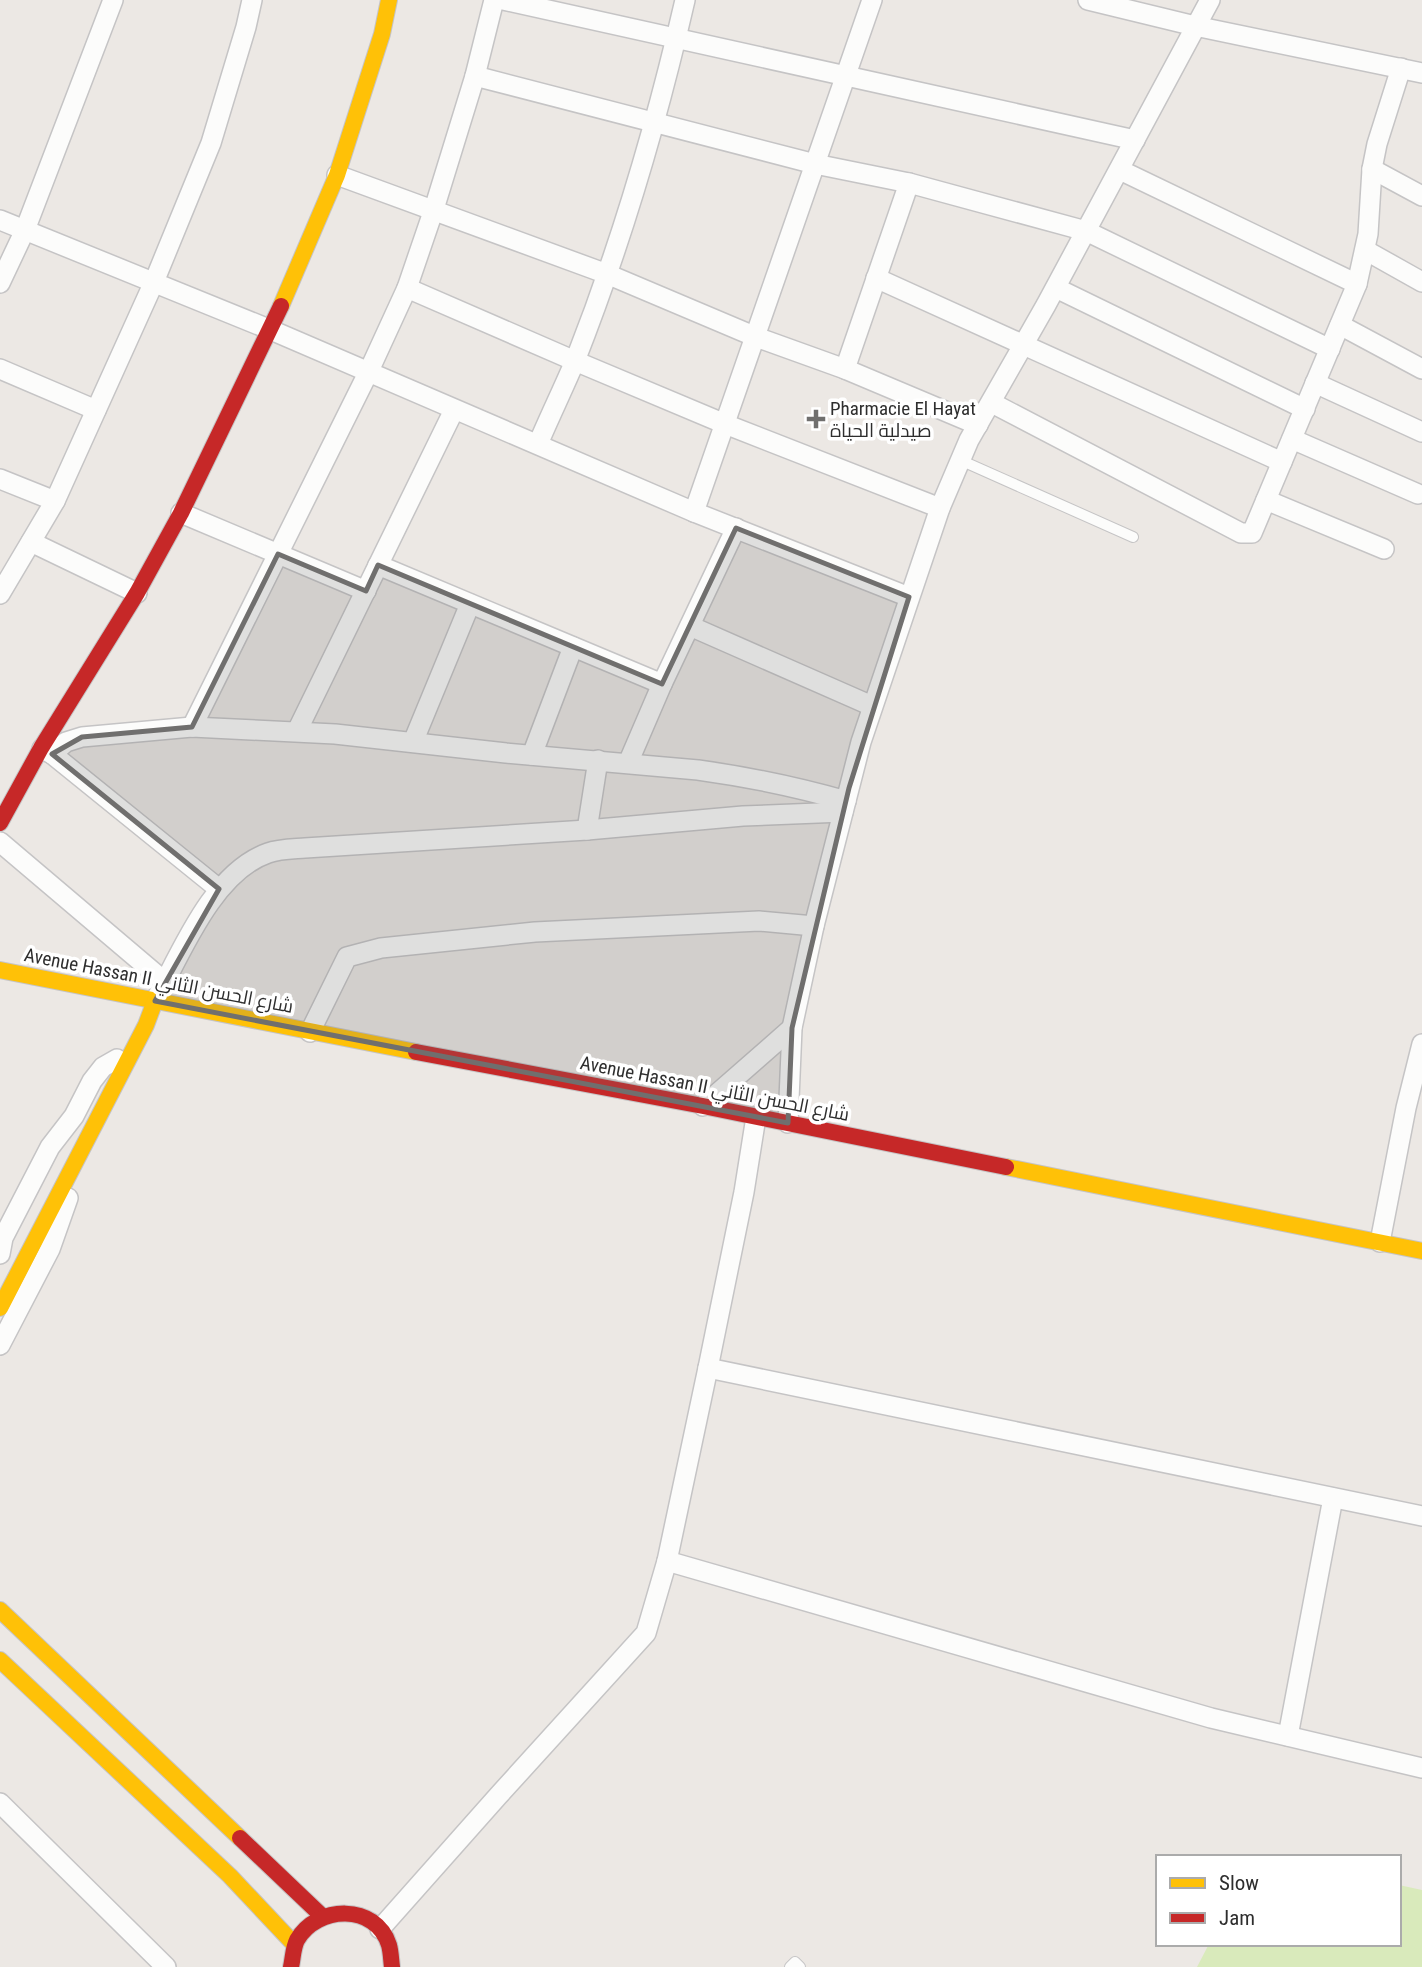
<svg xmlns="http://www.w3.org/2000/svg" width="1422" height="1967" font-family="'Roboto Condensed',Cairo,sans-serif">
	<rect width="100%" height="100%" fill="#ece8e4"/>
	<path fill="#d9eabb" d="M 1399,1885 L 1422,1890 L 1422,1967 L 1197,1967 L 1209,1944 L 1399,1944 Z"/>
	<g fill="none" stroke-linecap="round" stroke-linejoin="round">
		<g stroke="#c5c4c5" stroke-width="12">
			<g id="lane">
				<path d="M 960,460 L 1133,537"/>
				<path d="M 790,1967 L 795,1962 L 800,1967"/>
			</g>
		</g>
		<g stroke="#c5c4c5" stroke-width="22">
			<g id="street">
				<path d="M 503,0 L 1135,140"/>
				<path d="M 1088,0 L 1195,26 L 1422,73"/>
				<path d="M 475,76 L 815,164 L 909,183 L 1086,231 L 1330,349"/>
				<path d="M 1372,169 L 1422,196"/>
				<path d="M 1120,170 L 1357,284"/>
				<path d="M 337,175 L 607,274 L 756,337 L 845,369 L 978,425"/>
				<path d="M 0,220 L 271,330 L 694,512 L 909,597"/>
				<path d="M 1365,250 L 1422,282"/>
				<path d="M 876,278 L 1282,462"/>
				<path d="M 0,283 L 25,230 L 113,0"/>
				<path d="M 407,288 L 575,361 L 725,424 L 940,508"/>
				<path d="M 1056,288 L 1305,409"/>
				<path d="M 1340,325 L 1422,369"/>
				<path d="M 0,369 L 96,410"/>
				<path d="M 845,369 L 909,183"/>
				<path d="M 1315,383 L 1422,432"/>
				<path d="M 992,403 L 1241,533 L 1252,533 L 1357,284 L 1368,234 L 1372,169 L 1377,144 L 1401,68"/>
				<path d="M 1292,439 L 1418,494"/>
				<path d="M 538,444 C 550,416 563,389 575,361 C 621,244 657,122 685,0"/>
				<path d="M 0,479 L 55,501"/>
				<path d="M 1266,500 L 1384,549"/>
				<path d="M 694,512 L 872,0"/>
				<path d="M 181,513 L 366,591"/>
				<path d="M 31,542 L 137,593"/>
				<path d="M 378,565 L 662,684 L 736,528"/>
				<path d="M 0,594 L 55,501 L 154,282 L 211,143 L 246,27 L 252,0"/>
				<path d="M 690,626 L 872,706"/>
				<path d="M 192,727 L 368,373 L 407,288 L 434,209 L 475,76 L 494,0"/>
				<path d="M 297,731 L 454,410"/>
				<path d="M 413,742 L 470,604"/>
				<path d="M 42,749 L 52,754 L 219,889"/>
				<path d="M 52,754 L 66,742 L 82,737 L 192,727 L 335,734 L 506,753 L 698,770 C 749,777 797,787 846,801"/>
				<path d="M 532,755 L 573,647"/>
				<path d="M 628,763 L 662,684"/>
				<path d="M 587,830 L 598,760"/>
				<path d="M 0,842 L 165,982"/>
				<path d="M 155,1001 C 181,953 213,872 268,853 C 279,849 293,849 305,848 L 587,830 L 743,816 L 843,812"/>
				<path d="M 310,1032 L 347,957 L 381,948 L 535,932 L 759,921 L 814,926"/>
				<path d="M 703,1106 L 792,1028"/>
				<path d="M 788,1123 L 792,1028 L 814,926 L 861,742 L 940,508 L 969,440 L 1046,305 L 1210,0"/>
				<path d="M 1380,1242 L 1406,1108 L 1422,1044"/>
				<path d="M 0,1254 L 3,1238 L 50,1147 L 74,1116 L 92,1081 L 103,1067 L 117,1059"/>
				<path d="M 0,1345 L 50,1249 L 68,1198"/>
				<path d="M 708,1368 L 1422,1516"/>
				<path d="M 667,1561 L 1211,1718 L 1422,1768"/>
				<path d="M 1288,1736 L 1333,1498"/>
				<path d="M 0,1803 L 166,1967"/>
				<path d="M 380,1929 L 498,1796 L 646,1633 L 667,1561 L 708,1368 L 744,1192 L 756,1117"/>
			</g>
		</g>
		<g stroke="#c5c4c5" stroke-width="18">
			<g id="slow">
				<path d="M 281,306 L 337,175 L 382,34 L 389,0"/>
				<path d="M 0,970 L 416,1052"/>
				<path d="M 1006,1167 L 1422,1251"/>
				<path d="M 0,1308 L 146,1025 L 155,1001"/>
				<path d="M 0,1610 L 240,1838"/>
				<path d="M 0,1660 L 230,1876 L 294,1944"/>
			</g>
		</g>
		<g stroke="#c5c4c5" stroke-width="18">
			<g id="jam">
				<path d="M 0,823 L 41,748 L 137,593 L 181,513 L 281,306"/>
				<path d="M 416,1052 L 703,1106 L 1006,1167"/>
				<path d="M 240,1838 L 322,1916"/>
				<path d="M 291,1967 C 293,1958 293,1948 297,1940 C 317,1905 376,1903 389,1945 C 391,1952 391,1960 392,1967"/>
			</g>
		</g>
		<use href="#lane" stroke="#fcfcfb" stroke-width="10"/>
		<use href="#street" stroke="#fcfcfb" stroke-width="19"/>
		<use href="#slow" stroke="#ffc107" stroke-width="16"/>
		<use href="#jam" stroke="#c62828" stroke-width="16"/>
	</g>
	<path fill="#706f6e" fill-opacity="0.2" stroke="#706f6e" stroke-width="5" stroke-linejoin="round" d="M 736,528 L 909,597 L 849,788 L 792,1028 L 788,1123 L 155,1001 L 219,889 L 52,754 L 82,737 L 192,727 L 278,554 L 366,591 L 378,565 L 662,684 Z"/>
	<path fill="#706f6e" stroke="#fff" stroke-width="2.5" d="M812.5 408.5h7v7h7v7h-7v7h-7v-7h-7v-7h7z"/>
	<g text-anchor="middle" stroke-width="7" stroke-linejoin="round" paint-order="stroke">
		<g font-size="19" fill="#2e2e2e" stroke="#fff" text-anchor="start">
			<text x="830" y="415">Pharmacie El Hayat<tspan x="830" dy="22">صيدلية الحياة</tspan></text>
		</g>
		<g font-size="19" fill="#2e2e2e" stroke="#fff">
			<text transform="translate(159 980) rotate(11)" y="7">Avenue Hassan II شارع الحسن الثاني</text>
			<text transform="translate(715 1088) rotate(11)" y="7">Avenue Hassan II شارع الحسن الثاني</text>
		</g>
	</g>
	<rect x="1156" y="1855" width="245" height="91" fill="#ffffff" stroke="#ababab" stroke-width="2"/>
	<rect x="1170" y="1878" width="35" height="10" fill="#ffc107" stroke="#ababab" stroke-width="2"/>
	<text x="1219" y="1890" font-size="21" fill="#2e2e2e">Slow</text>
	<rect x="1170" y="1913" width="35" height="10" fill="#c62828" stroke="#ababab" stroke-width="2"/>
	<text x="1219" y="1925" font-size="21" fill="#2e2e2e">Jam</text>
</svg>
